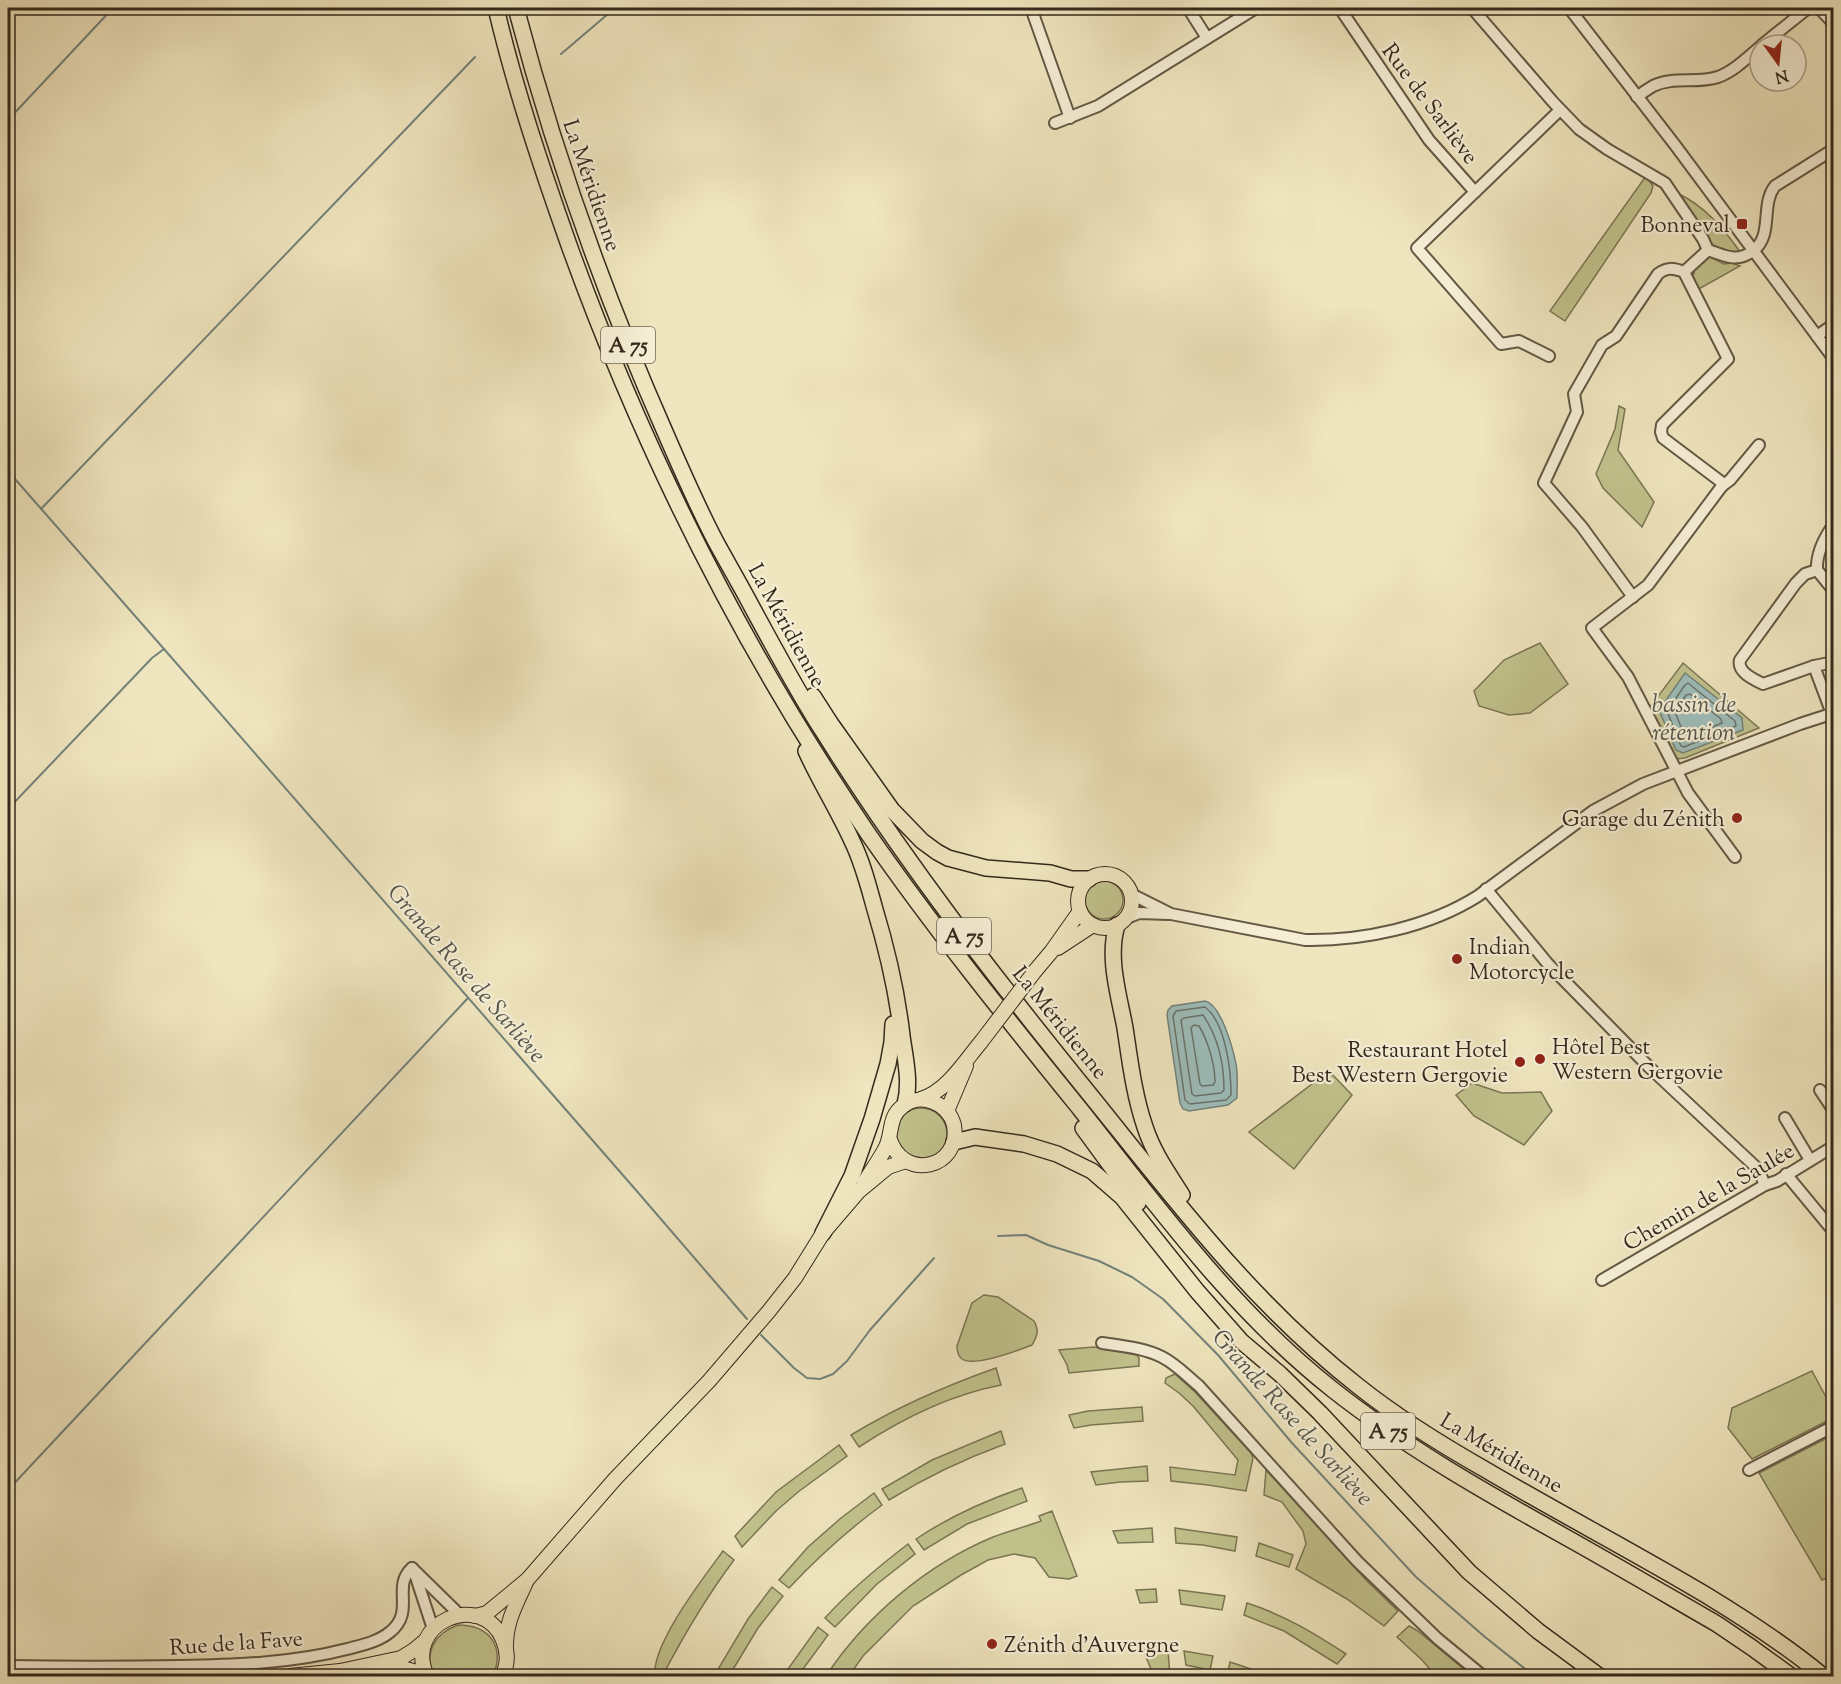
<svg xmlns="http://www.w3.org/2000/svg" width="1841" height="1684" font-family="'Sorts Mill Goudy',serif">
	<rect width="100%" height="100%" fill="#efe5be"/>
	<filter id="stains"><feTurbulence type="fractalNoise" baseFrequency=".00333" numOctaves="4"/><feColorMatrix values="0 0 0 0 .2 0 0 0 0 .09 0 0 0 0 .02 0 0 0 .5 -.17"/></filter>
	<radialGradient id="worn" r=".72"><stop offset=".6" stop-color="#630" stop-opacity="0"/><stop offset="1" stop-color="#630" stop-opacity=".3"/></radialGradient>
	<g fill="#c1c28c" stroke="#7b7654" stroke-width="1.5">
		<path d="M 1646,176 L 1653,186 L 1651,193 L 1565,321 L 1550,311 Z"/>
		<path d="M 1677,193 C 1705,206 1723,228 1741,253 L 1738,254 L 1715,248 L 1683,205 Z"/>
		<path d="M 1710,257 L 1724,264 L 1732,263 L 1740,266 L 1697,290 L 1692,282 L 1695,268 Z"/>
		<path d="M 1619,406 L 1625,409 L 1618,450 L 1654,502 L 1642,527 L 1603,488 L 1596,474 L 1615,429 Z"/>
		<path d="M 1540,643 L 1568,684 L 1530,713 L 1509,715 L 1479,706 L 1474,691 L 1504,660 Z"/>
		<path d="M 1683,663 L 1759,728 L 1685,758 L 1677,759 L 1669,749 L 1650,707 Z"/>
		<circle cx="1104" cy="900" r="19"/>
		<path d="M 1329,1071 L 1352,1095 L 1294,1169 L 1249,1132 Z"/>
		<path d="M 1472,1083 L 1502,1093 L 1541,1092 L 1552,1111 L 1524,1145 L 1474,1116 L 1456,1095 Z"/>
		<circle cx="921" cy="1134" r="26"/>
		<path d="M 984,1295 L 998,1297 L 1034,1321 C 1039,1330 1038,1335 1032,1345 C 1019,1350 974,1367 962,1359 C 958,1356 957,1351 957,1346 L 972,1303 Z"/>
		<path d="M 1094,1347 L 1137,1355 L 1139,1358 L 1139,1366 L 1069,1373 L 1067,1365 L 1059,1350 Z"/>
		<path d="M 996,1368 L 1001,1385 C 949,1395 903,1418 859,1447 L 851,1435 C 897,1407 945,1386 996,1368 Z"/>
		<path d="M 1812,1371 L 1833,1410 L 1833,1418 L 1752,1459 L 1728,1428 L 1732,1408 Z"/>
		<path d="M 1175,1374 L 1195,1392 L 1251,1453 L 1253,1458 L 1246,1491 L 1208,1485 L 1171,1481 L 1170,1467 L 1235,1475 L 1238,1460 L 1193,1406 L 1179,1393 L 1165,1383 L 1166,1378 Z"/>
		<path d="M 1142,1407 L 1143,1421 L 1091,1425 L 1074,1428 L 1069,1415 L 1088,1411 Z"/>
		<path d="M 1001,1431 L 1005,1444 C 964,1459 926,1477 889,1500 L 882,1489 L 932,1460 Z"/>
		<path d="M 1833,1435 L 1833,1576 L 1822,1580 L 1759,1473 Z"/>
		<path d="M 839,1445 L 847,1456 L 798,1492 L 776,1511 L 742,1547 L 735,1536 L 776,1492 Z"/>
		<path d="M 1147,1466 L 1148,1481 L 1120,1482 L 1096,1485 L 1091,1472 Z"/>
		<path d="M 1266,1470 L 1367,1581 L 1398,1611 L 1384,1626 L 1347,1599 L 1296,1569 L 1306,1544 L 1303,1531 L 1282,1502 L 1264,1495 Z"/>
		<path d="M 1022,1488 L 1027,1501 L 967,1524 L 924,1550 L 916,1539 C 949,1517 984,1501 1022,1488 Z"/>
		<path d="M 874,1493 L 882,1505 C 848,1530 818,1557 789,1588 L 779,1580 L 808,1547 L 841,1518 Z"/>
		<path d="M 1052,1511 L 1077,1576 L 1069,1579 L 1049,1577 L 1035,1558 L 1014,1554 L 988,1560 L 961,1575 L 913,1606 L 863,1656 L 849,1676 L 826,1676 C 865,1617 926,1565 993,1537 C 1009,1531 1025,1527 1041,1521 L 1039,1516 Z"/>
		<path d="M 1152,1528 L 1153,1542 L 1118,1543 L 1113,1531 Z"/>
		<path d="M 1175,1528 L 1237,1537 L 1235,1551 L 1203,1545 L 1176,1543 Z"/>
		<path d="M 1259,1543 L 1293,1555 L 1289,1567 L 1256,1556 Z"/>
		<path d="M 908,1544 L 915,1554 L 877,1584 L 835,1627 L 825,1618 C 850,1590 878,1567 908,1544 Z"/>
		<path d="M 723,1551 L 734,1560 C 707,1596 685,1633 664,1673 L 664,1675 L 668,1676 L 655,1676 C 651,1645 704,1577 723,1551 Z"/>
		<path d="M 772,1587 L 783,1596 L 758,1628 L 729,1676 L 714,1676 L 748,1619 Z"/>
		<path d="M 1156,1589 L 1157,1602 L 1140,1603 L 1136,1590 Z"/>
		<path d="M 1179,1590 L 1225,1596 L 1222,1610 L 1181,1604 Z"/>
		<path d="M 1247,1603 C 1284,1615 1314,1633 1346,1654 L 1337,1664 L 1284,1631 L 1244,1615 Z"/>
		<path d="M 458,1625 C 490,1625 505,1647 493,1676 L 434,1676 C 423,1653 435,1633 458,1625 Z"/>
		<path d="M 1409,1626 L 1418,1631 L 1472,1676 L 1459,1676 L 1457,1674 L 1452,1676 L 1436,1676 L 1422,1660 L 1397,1637 Z"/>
		<path d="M 818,1627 L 828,1635 L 798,1676 L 783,1676 Z"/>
		<path d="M 1143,1650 L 1168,1650 L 1170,1676 L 1154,1676 Z"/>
		<path d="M 1184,1651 L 1213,1656 L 1210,1670 L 1186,1665 Z"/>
		<path d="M 1230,1662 L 1251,1669 L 1247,1676 L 1227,1676 Z"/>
	</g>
	<g fill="#9dbdba" stroke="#73827b" stroke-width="1.5">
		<path d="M 1685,673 L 1742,718 L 1743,730 L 1683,753 L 1676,750 L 1659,710 Z"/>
		<path d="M 1205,1001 C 1221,1004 1233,1049 1236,1064 C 1238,1075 1237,1086 1237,1098 L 1228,1105 L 1189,1111 L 1183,1109 L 1180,1103 L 1167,1015 L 1168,1010 L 1172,1006 Z"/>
	</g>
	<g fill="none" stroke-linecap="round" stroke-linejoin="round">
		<g stroke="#69736b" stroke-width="1.5">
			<path d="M 1688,683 L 1735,721 L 1736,726 L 1684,747 L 1681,746 L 1667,711 L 1685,685 Z"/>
			<path d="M 1690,694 L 1721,719 L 1722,723 L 1688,737 L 1685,737 L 1675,712 L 1686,695 Z"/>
			<path d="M 1205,1007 C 1226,1023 1231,1071 1231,1095 L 1226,1100 L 1190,1104 L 1185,1100 L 1173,1016 L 1176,1011 Z"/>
			<path d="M 1203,1015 C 1218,1037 1224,1064 1224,1090 L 1221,1093 L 1195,1096 L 1192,1094 L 1181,1020 L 1184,1018 Z"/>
			<path d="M 1194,1025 L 1199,1026 C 1208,1041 1215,1064 1215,1082 L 1213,1085 L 1202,1086 L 1200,1084 L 1191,1028 Z"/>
		</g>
		<g stroke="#73827b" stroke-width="2">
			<path d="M 561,54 L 615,8"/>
			<path d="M 8,120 L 113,8"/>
			<path d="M 8,471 L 164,649"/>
			<path d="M 41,509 L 475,57"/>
			<path d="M 8,809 L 152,658 L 164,649 L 635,1189 L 747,1319"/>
			<path d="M 998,1236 L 1026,1235 L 1048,1245 L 1099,1261 L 1132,1277 L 1163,1299 L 1218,1355 L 1292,1443 L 1416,1577 L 1485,1637 L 1534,1676"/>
			<path d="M 761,1335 L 794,1368 L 807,1378 L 820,1379 L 833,1374 L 847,1361 L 870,1330 L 934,1258"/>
			<path d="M 8,1490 L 468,998"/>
		</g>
		<g stroke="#645844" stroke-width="14">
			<g id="minor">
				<path d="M 1031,8 L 1070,118"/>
				<path d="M 1188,8 L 1207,38"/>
				<path d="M 1345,8 L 1341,10 L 1429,140 L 1475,192"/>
				<path d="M 1472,8 L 1553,102 L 1579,129 L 1607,149 L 1665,183 L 1703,239 L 1708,250"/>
				<path d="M 1569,8 L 1675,145 L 1834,359"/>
				<path d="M 1819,8 L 1834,24"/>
				<path d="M 1762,45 L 1808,8"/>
				<path d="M 1637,97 C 1642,93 1648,89 1653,86 C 1673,76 1697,84 1718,77 C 1734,71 1747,58 1760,47"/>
				<path d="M 1055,123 L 1098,106 L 1256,8"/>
				<path d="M 1834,265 L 1834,277"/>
				<path d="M 1817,336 L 1834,324"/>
				<path d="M 1549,356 L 1519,341 L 1501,344 L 1417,248 L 1560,110"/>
				<path d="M 1722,486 L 1730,480 L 1759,445"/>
				<path d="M 1817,570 C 1816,553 1824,538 1834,524"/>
				<path d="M 1834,591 L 1817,570 L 1805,574 L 1796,583 L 1740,660 C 1737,672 1753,679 1763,684 L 1814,666 L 1834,662"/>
				<path d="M 1633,597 L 1582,527 L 1544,483 L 1577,412 L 1574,394 L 1602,345 L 1616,336 L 1658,274 C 1667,267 1673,268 1684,272"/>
				<path d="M 1814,666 L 1832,714"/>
				<path d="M 1735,857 L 1688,793 L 1628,677 L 1592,628 L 1648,585 L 1722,486 L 1720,481 L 1663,438 L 1661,432 L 1662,425 L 1728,359 L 1684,272 L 1708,250 C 1726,256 1736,263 1753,251 C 1774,235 1760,205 1775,186 L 1834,149"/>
				<path d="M 1486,889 L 1548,964 L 1649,1067 L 1758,1169 L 1765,1185"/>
				<path d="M 1131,894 L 1171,914 L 1305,940 C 1363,941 1429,927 1478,896 L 1593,811 L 1643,784 L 1800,724 L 1834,713"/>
				<path d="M 1124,919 L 1139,913 L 1168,914"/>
				<path d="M 1820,1090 L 1834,1111"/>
				<path d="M 1785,1118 L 1810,1160"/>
				<path d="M 1786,1174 L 1834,1232"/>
				<path d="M 1602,1280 L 1765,1185 L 1777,1181 L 1834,1146"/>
				<path d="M 1102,1343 C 1122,1346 1144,1348 1162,1357 C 1176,1364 1187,1376 1199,1386 L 1357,1561 L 1438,1639 L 1483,1676"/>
				<path d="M 1749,1470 L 1834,1426"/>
				<path d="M 412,1568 L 460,1615"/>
				<path d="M 415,1574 L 433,1629"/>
				<path d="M 8,1666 C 65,1667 123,1667 180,1666 C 236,1665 293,1663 347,1649 C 362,1645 378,1642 390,1632 C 416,1611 391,1587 412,1568"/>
			</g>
		</g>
		<g stroke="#35291c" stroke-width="16">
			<g id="major">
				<circle cx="1105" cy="901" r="27"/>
				<path d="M 1058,948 L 1093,925"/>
				<path d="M 1035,971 L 1051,952 L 1080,911"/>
				<path d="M 921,1099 C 947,1091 964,1062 981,1042"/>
				<path d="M 947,1111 L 966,1066"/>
				<path d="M 864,1183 C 871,1171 880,1159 886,1147 C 893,1132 888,1117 903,1106 C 912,1099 923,1098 933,1102 C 944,1106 951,1114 954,1125 C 962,1167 903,1184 889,1137"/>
				<path d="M 475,1616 L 487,1613 L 527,1580 L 615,1479 L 709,1381 L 769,1311 L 795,1278 L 823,1233 L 859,1191 L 888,1167 L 906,1161"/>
				<path d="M 506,1646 C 506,1621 516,1605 526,1582"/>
				<path d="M 378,1671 L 402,1668 L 425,1674"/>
				<path d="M 290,1676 L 340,1671 L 401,1658 L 414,1650 L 425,1641"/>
				<path d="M 427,1676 C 402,1623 482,1589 503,1640 C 508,1652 508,1665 502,1676"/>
			</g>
		</g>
		<g stroke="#35291c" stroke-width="18">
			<g id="highway">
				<path d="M 496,8 C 515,89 542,169 570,248 C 645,455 745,653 869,835 C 935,930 1008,1020 1080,1109 C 1158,1207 1233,1311 1332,1389 C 1404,1446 1483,1491 1562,1535 C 1614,1564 1665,1594 1717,1624 L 1751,1647 L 1791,1676"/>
				<path d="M 516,8 C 554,153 604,294 665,432 C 681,469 697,506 716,542 C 728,564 741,586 753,609 C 776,651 798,693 824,733 C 904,861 996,979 1091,1096 C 1174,1199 1253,1304 1358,1386 C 1398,1418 1442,1445 1486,1470 C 1559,1513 1634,1552 1706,1595 C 1747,1620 1787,1646 1823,1676"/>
				<path d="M 813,696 L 831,724 L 892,810 L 922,841 L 937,852 L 948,858 L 986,868 L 1050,873 L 1071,879 L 1089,879"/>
				<path d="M 806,751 C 820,782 838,810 852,841 C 862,861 868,884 874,906 C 887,949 897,991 902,1036 C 905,1058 911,1082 905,1104"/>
				<path d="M 1117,925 C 1107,958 1119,995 1125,1028 C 1130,1061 1134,1095 1145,1127 C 1153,1152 1168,1173 1182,1195"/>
				<path d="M 1083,1128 L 1138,1203"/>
				<path d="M 954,1142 L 975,1137 L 1024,1144 L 1057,1154 L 1092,1171 L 1122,1197 L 1197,1291 L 1241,1341 L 1280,1374 L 1320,1413 L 1469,1572 L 1538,1631 L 1599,1676"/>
				<path d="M 823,1233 L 852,1176 L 872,1119 L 888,1064 L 892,1042 L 893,1024"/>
			</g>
		</g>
		<use href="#minor" stroke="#f5eed5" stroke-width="10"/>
		<use href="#major" stroke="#efe5be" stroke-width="14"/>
		<use href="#highway" stroke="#efe5be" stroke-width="15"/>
		<g stroke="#35291c" stroke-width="16" stroke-linecap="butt">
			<path id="major-bridge" d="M 981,1042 L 1035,971"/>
		</g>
		<use href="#major-bridge" stroke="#efe5be" stroke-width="14"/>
	</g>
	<g fill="#8f2418" stroke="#f5eed5" stroke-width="2">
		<rect x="1736" y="218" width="12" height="12" rx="3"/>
		<circle cx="1737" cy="818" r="6"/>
		<circle cx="1457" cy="959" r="6"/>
		<circle cx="1540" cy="1059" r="6"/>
		<circle cx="1520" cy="1062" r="6"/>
		<circle cx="992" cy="1644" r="6"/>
	</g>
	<g text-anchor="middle" stroke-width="4.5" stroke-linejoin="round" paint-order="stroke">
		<g fill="#f5eed5" stroke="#6f6454" stroke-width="1.5">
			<rect x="601" y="327" width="54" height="36" rx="4.5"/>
			<rect x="937" y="918" width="54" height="36" rx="4.5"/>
			<rect x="1361" y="1413" width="54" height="36" rx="4.5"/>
		</g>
		<g font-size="21" font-weight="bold" fill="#35291c">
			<text x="628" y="352">A 75</text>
			<text x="964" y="943">A 75</text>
			<text x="1388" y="1438">A 75</text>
		</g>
		<g font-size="22" fill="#35291c" stroke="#f5eed5">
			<text transform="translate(1431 103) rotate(53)" y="8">Rue de Sarliève</text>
			<text transform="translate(593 185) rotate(71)" y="8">La Méridienne</text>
			<text transform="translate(788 625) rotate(61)" y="8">La Méridienne</text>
			<text transform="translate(1061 1022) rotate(51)" y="8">La Méridienne</text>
			<text transform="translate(1708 1196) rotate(-30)" y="8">Chemin de la Saulée</text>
			<text transform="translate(1502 1452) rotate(30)" y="8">La Méridienne</text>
			<text transform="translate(236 1642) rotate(-4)" y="8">Rue de la Fave</text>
		</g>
		<g font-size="22" fill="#35291c" stroke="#f5eed5" text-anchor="end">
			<text x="1730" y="232">Bonneval</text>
			<text x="1725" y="826">Garage du Zénith</text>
			<text x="1469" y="954" text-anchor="start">Indian<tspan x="1469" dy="25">Motorcycle</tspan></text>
			<text x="1552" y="1054" text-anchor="start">Hôtel Best<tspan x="1552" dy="25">Western Gergovie</tspan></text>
			<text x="1508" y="1057">Restaurant Hotel<tspan x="1508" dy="25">Best Western Gergovie</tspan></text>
			<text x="1004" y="1652" text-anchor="start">Zénith d'Auvergne</text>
		</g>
		<g font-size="24" font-style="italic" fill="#54554b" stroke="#f5eed5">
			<text x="1694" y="712">bassin de<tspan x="1694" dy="28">rétention</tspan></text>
			<text transform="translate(467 973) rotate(49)" y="8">Grande Rase de Sarliève</text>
			<text transform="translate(1293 1417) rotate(48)" y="8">Grande Rase de Sarliève</text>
		</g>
	</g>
	<rect width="1841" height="1684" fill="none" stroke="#efe5be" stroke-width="30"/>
	<rect x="9" y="9" width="1823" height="1666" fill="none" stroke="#35291c" stroke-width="3"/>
	<rect x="15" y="15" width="1811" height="1654" fill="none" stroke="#35291c" stroke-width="1.5"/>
	<g transform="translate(1778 63) rotate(165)"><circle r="28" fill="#f5eed5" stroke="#a89f8b" stroke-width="1.5"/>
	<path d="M0-4.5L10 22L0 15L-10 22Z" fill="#8f2418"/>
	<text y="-9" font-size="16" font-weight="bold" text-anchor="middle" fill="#35291c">N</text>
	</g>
	<rect width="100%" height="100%" filter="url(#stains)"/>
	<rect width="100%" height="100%" fill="url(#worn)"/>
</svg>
